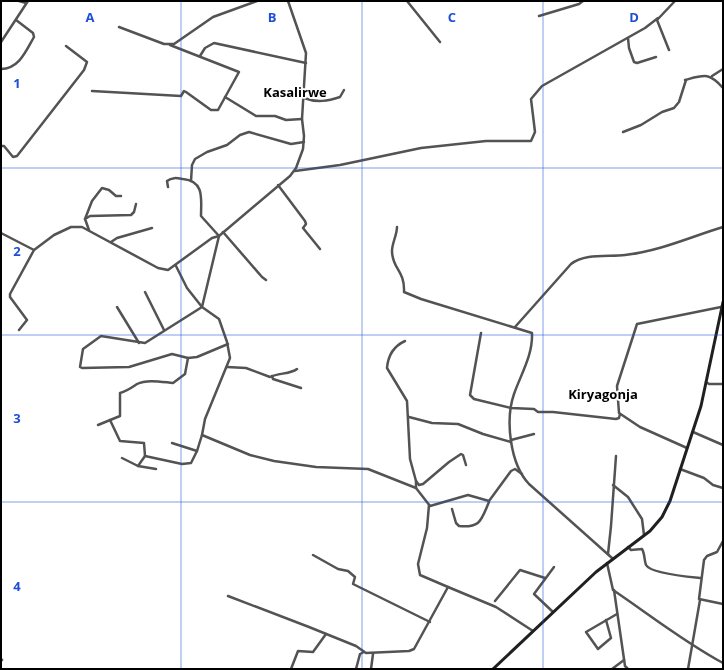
<svg xmlns="http://www.w3.org/2000/svg" width="724" height="670" font-family="'Open Sans',sans-serif">
	<rect width="100%" height="100%" fill="#fff"/>
	<g fill="none" stroke-linecap="round" stroke-linejoin="round">
		<g stroke="#535353" stroke-width="2.5">
			<path d="M 19,1 L 26,3"/>
			<path d="M 407,1 L 440,42"/>
			<path d="M 539,16 L 579,4 L 583,1"/>
			<path d="M 119,27 L 164,44 L 174,44 L 213,17 L 257,1"/>
			<path d="M 628,38 L 629,48 L 634,62 L 637,63 L 656,57"/>
			<path d="M 1,42 L 28,1"/>
			<path d="M 669,50 L 657,20 L 675,1"/>
			<path d="M 200,56 L 205,48 L 214,43 L 306,63"/>
			<path d="M 1,69 C 19,69 26,51 34,37 L 33,33 L 16,20"/>
			<path d="M 712,76 L 723,69"/>
			<path d="M 685,80 C 704,75 709,72 723,88"/>
			<path d="M 92,91 L 181,96 L 184,91 L 186,92 L 211,110 L 218,110 L 239,72 L 170,45"/>
			<path d="M 225,97 L 256,116 L 275,116 L 286,120 L 302,119"/>
			<path d="M 304,98 C 317,103 328,101 340,97 L 344,90"/>
			<path d="M 623,132 L 641,125 L 662,112 L 674,108 L 679,102 L 686,80"/>
			<path d="M 1,146 L 4,146 L 13,157 L 17,156 L 84,70 L 87,62 L 66,46"/>
			<path d="M 295,171 L 340,165 L 421,148 L 486,141 L 531,141 L 535,132 L 531,99 L 542,86 L 645,28 L 658,18"/>
			<path d="M 191,181 L 192,165 L 195,159 L 207,152 L 227,145 L 240,135 L 249,132 L 291,144 L 304,142"/>
			<path d="M 278,185 L 305,221 L 306,224 L 303,228 L 320,249"/>
			<path d="M 168,187 L 167,181 C 172,177 177,178 183,179 C 205,181 201,200 201,216 L 219,236 L 202,307 L 219,319 L 227,342 L 230,358 L 205,419 L 202,435 L 250,455 L 274,461 L 316,467 L 368,469 L 416,488 L 430,506 L 468,495 L 489,501 L 511,471 L 515,469 L 522,474"/>
			<path d="M 85,219 L 90,216 L 131,215 L 134,212 L 136,204"/>
			<path d="M 397,227 C 397,235 392,243 392,251 C 392,269 405,270 404,292 L 421,299 L 532,333 C 533,355 521,374 514,394 C 505,420 510,464 529,484 L 612,558"/>
			<path d="M 89,230 L 85,219 L 92,201 L 102,188 L 109,190 L 116,196 L 121,196"/>
			<path d="M 223,232 L 262,277 L 266,280"/>
			<path d="M 1,233 L 34,250"/>
			<path d="M 111,242 L 117,238 L 152,228"/>
			<path d="M 176,266 L 187,288 L 202,307 L 145,343 L 101,336 L 83,349 L 80,367 L 82,368 L 129,367 L 172,354 L 188,358"/>
			<path d="M 145,292 L 164,330"/>
			<path d="M 117,307 L 139,343"/>
			<path d="M 515,327 L 571,264 C 585,253 608,257 625,255 C 660,251 690,237 723,227"/>
			<path d="M 19,330 L 27,320 L 10,297 L 10,294 L 34,250 L 54,235 L 71,227 L 82,227 L 158,268 L 168,270 L 212,238 L 219,236 L 290,176 L 296,168 L 303,149 L 304,136 L 302,119 L 306,53 L 288,1"/>
			<path d="M 481,333 L 470,395 L 474,399 L 511,408 L 534,409 L 538,412 L 553,412 L 616,419 L 619,418 L 620,414"/>
			<path d="M 405,341 C 394,346 388,356 387,368 L 407,401 L 410,459 L 416,481 L 416,488"/>
			<path d="M 227,367 L 246,368 L 270,377 C 278,373 291,374 297,369"/>
			<path d="M 272,376 L 273,379 L 301,388"/>
			<path d="M 706,382 L 709,384 L 723,384"/>
			<path d="M 409,417 L 432,423 L 458,424 L 483,434 L 511,442"/>
			<path d="M 110,420 L 120,441 L 144,443 L 145,456"/>
			<path d="M 98,425 L 120,416 L 120,393 C 127,391 131,388 137,384 C 147,379 162,382 173,383 L 185,374 L 188,358 L 197,357 L 228,344"/>
			<path d="M 693,432 L 723,445"/>
			<path d="M 511,440 L 534,434"/>
			<path d="M 172,443 L 197,451"/>
			<path d="M 687,448 L 640,427 L 619,413 L 617,386 L 637,324 L 721,307"/>
			<path d="M 122,458 L 138,466 L 156,469"/>
			<path d="M 138,466 L 145,456 L 182,464 L 191,463 L 197,451 L 202,435"/>
			<path d="M 680,469 L 704,478 L 713,485 L 723,488"/>
			<path d="M 416,481 L 419,485 L 423,484 L 449,462 L 461,454 L 463,455 L 466,465"/>
			<path d="M 613,485 L 628,497 L 642,519 L 644,535"/>
			<path d="M 429,505 L 427,528 L 418,564 L 420,575 L 448,587"/>
			<path d="M 452,509 L 456,523 L 459,526 C 481,528 481,520 489,502"/>
			<path d="M 723,541 L 717,552 L 707,556 L 704,560 L 699,599 L 723,604"/>
			<path d="M 628,547 L 631,550 L 642,549 C 645,554 644,560 646,565 C 651,574 691,577 701,578"/>
			<path d="M 608,554 L 611,526 L 616,456"/>
			<path d="M 313,555 L 338,569 L 348,571 L 355,577 L 353,584 L 430,622"/>
			<path d="M 607,563 L 613,590 C 650,615 684,642 723,663"/>
			<path d="M 614,590 L 625,666 L 628,669"/>
			<path d="M 228,596 L 309,627 L 356,646 L 366,653 L 409,651 L 414,649 L 448,587 L 496,607 L 533,631"/>
			<path d="M 495,601 L 520,570 L 545,578"/>
			<path d="M 553,612 L 534,594 L 554,567"/>
			<path d="M 606,620 L 611,638 L 598,649 L 586,632 L 617,614"/>
			<path d="M 1,659 L 2,660"/>
			<path d="M 291,669 L 298,651 L 313,652 L 326,634"/>
			<path d="M 356,669 L 360,654 L 364,652"/>
			<path d="M 371,669 L 373,654"/>
			<path d="M 612,669 L 624,660"/>
			<path d="M 688,669 L 700,600"/>
		</g>
		<path stroke="#202020" stroke-width="3" d="M 493,669 L 596,572 L 650,531 L 662,517 L 670,501 L 701,406 L 723,302"/>
	</g>
	<path fill="none" stroke="#1d4ed8" stroke-width="1" stroke-opacity="0.55" d="M 181,1 L 181,669M 362,1 L 362,669M 543,1 L 543,669M 1,168 L 723,168M 1,335 L 723,335M 1,502 L 723,502"/>
	<g text-anchor="middle" stroke-width="3.5" stroke-linejoin="round" paint-order="stroke">
		<g font-size="13" font-weight="bold" fill="#000" stroke="#fff">
			<text x="295" y="97">Kasalirwe</text>
			<text x="603" y="399">Kiryagonja</text>
		</g>
	</g>
	<g font-size="13" text-anchor="middle" font-weight="bold" fill="#1d4ed8" stroke="#fff" stroke-width="3.5" stroke-linejoin="round" paint-order="stroke">
		<text x="90" y="22">A</text>
		<text x="272" y="22">B</text>
		<text x="452" y="22">C</text>
		<text x="634" y="22">D</text>
		<text x="17" y="88">1</text>
		<text x="17" y="256">2</text>
		<text x="17" y="423">3</text>
		<text x="17" y="591">4</text>
	</g>
	<rect width="724" height="670" fill="none" stroke="#000000" stroke-width="4"/>
</svg>
